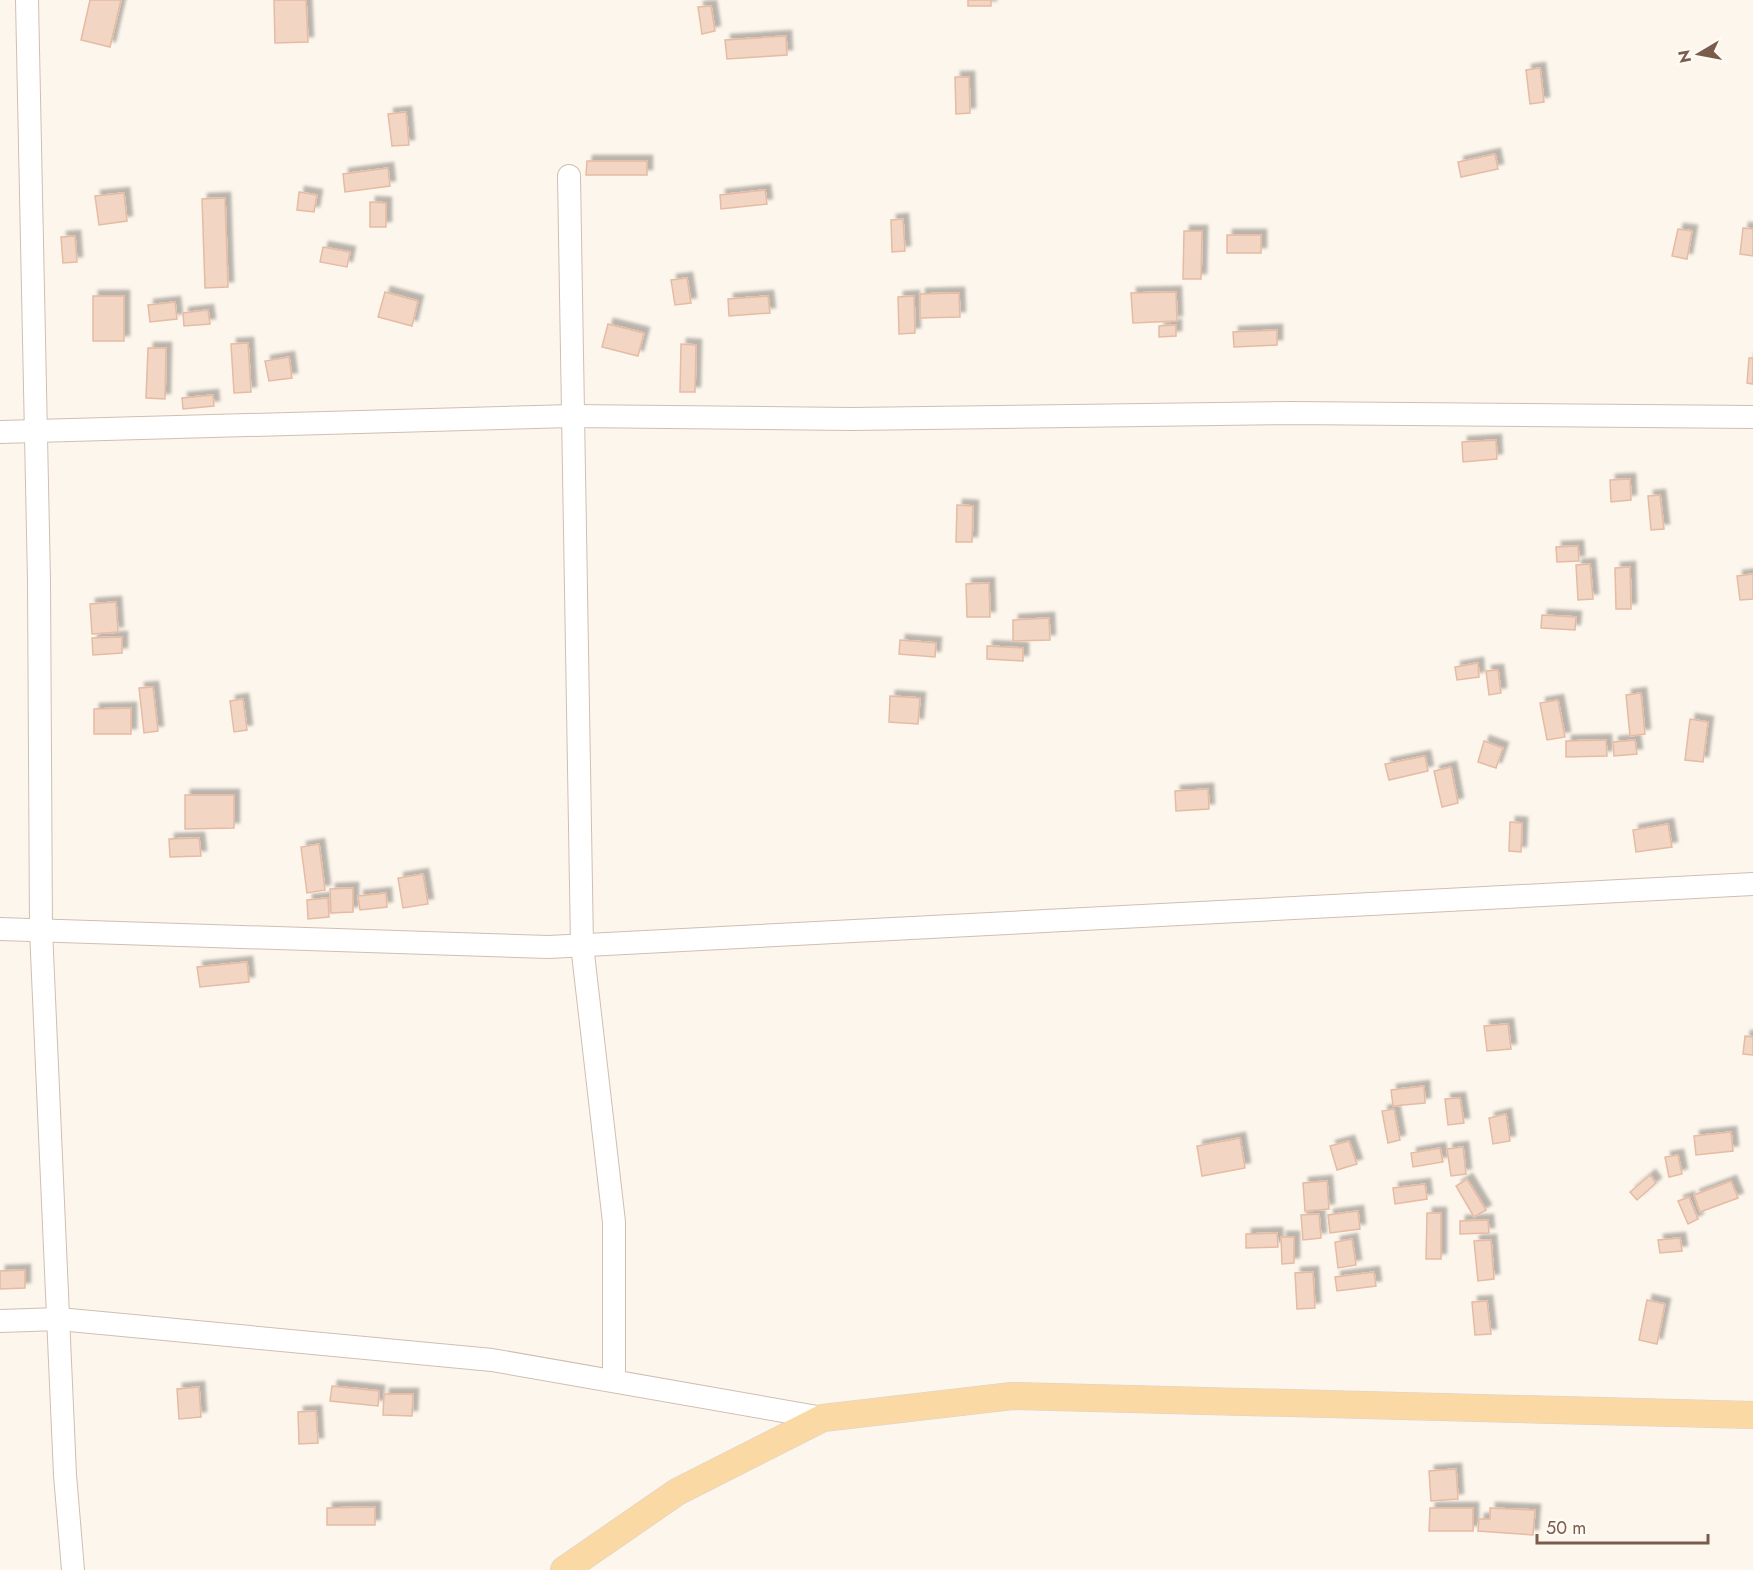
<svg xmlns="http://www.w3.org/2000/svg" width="1753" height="1570" font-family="Jost,sans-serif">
	<defs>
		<filter id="shadow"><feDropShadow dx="5.5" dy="-5.5" stdDeviation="1.5" flood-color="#0004"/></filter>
	</defs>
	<rect width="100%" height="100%" fill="#fdf6ec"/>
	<g fill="#f3d5c3" stroke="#e6bba3" stroke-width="1.5" filter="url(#shadow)">
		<path d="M 90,0 L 121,0 L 110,47 L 81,40 Z"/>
		<path d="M 274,0 L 306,0 L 308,42 L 275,43 Z"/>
		<rect x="968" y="0" width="23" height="6"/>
		<path d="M 711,6 L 715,31 L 702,34 L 698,7 Z"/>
		<path d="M 786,36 L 787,55 L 727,59 L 725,40 Z"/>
		<path d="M 1540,68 L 1544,102 L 1530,104 L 1526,70 Z"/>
		<path d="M 955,77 L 969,77 L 970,113 L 956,114 Z"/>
		<path d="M 406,112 L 409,145 L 392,146 L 388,114 Z"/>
		<path d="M 1495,154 L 1498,169 L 1461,177 L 1458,162 Z"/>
		<path d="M 587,161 L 647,161 L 647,175 L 586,175 Z"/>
		<path d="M 388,168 L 390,186 L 345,192 L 343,174 Z"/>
		<path d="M 765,190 L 767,204 L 721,209 L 720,195 Z"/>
		<path d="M 299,192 L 317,195 L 314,212 L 297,210 Z"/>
		<path d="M 124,193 L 127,221 L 99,225 L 95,196 Z"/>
		<path d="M 225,198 L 228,287 L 205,288 L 202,199 Z"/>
		<path d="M 370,202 L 386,203 L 386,227 L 370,227 Z"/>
		<path d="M 903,219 L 905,251 L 892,252 L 891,220 Z"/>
		<path d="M 1743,228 L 1753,229 L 1753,256 L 1740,254 Z"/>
		<path d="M 1678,229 L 1692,231 L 1687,259 L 1672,256 Z"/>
		<path d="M 1184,231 L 1202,231 L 1201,279 L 1183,279 Z"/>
		<rect x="1227" y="235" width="34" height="18"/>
		<path d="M 75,236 L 77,262 L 63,263 L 61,237 Z"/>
		<path d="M 323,247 L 350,252 L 347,267 L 320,262 Z"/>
		<path d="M 687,278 L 691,303 L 675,305 L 671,280 Z"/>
		<path d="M 385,292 L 418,301 L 412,326 L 378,317 Z"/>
		<path d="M 1176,292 L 1177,321 L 1133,323 L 1131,293 Z"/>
		<path d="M 959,293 L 960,317 L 920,318 L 920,294 Z"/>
		<rect x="93" y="296" width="31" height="45"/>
		<path d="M 768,296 L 770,313 L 729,316 L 728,299 Z"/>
		<path d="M 914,296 L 915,333 L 899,334 L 898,297 Z"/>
		<path d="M 175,302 L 177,319 L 150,322 L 148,305 Z"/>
		<path d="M 208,310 L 210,324 L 184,326 L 183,313 Z"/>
		<path d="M 608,324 L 644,333 L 638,356 L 602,347 Z"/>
		<path d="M 1176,325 L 1176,336 L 1159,337 L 1159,326 Z"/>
		<path d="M 1277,330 L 1277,345 L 1234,347 L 1233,332 Z"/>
		<path d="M 248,343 L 251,392 L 234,393 L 231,344 Z"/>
		<path d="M 681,344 L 696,345 L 695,392 L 680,392 Z"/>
		<path d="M 148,348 L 166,348 L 165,399 L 146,398 Z"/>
		<path d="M 289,357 L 292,378 L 269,381 L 265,361 Z"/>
		<path d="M 1749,358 L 1753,358 L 1753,384 L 1747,383 Z"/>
		<path d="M 213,395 L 214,406 L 183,409 L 182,398 Z"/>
		<path d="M 1496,440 L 1497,459 L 1463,462 L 1462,442 Z"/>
		<path d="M 1630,479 L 1631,500 L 1611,502 L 1610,480 Z"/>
		<path d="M 1660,495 L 1664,529 L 1651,530 L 1648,496 Z"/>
		<path d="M 957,505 L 973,506 L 972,542 L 956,542 Z"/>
		<path d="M 1578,546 L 1579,561 L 1557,562 L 1556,547 Z"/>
		<path d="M 1590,564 L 1593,599 L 1578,600 L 1576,565 Z"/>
		<path d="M 1630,567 L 1631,609 L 1616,609 L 1615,568 Z"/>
		<path d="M 1753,574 L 1753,599 L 1740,600 L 1737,576 Z"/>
		<path d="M 989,583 L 990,617 L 967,617 L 966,584 Z"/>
		<path d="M 116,602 L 118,632 L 92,634 L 90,604 Z"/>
		<path d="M 1542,615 L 1576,617 L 1575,630 L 1541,628 Z"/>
		<path d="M 1049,618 L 1050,640 L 1013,641 L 1013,620 Z"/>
		<path d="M 122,637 L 122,653 L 93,655 L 92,638 Z"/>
		<path d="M 900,640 L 936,643 L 935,657 L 899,654 Z"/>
		<path d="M 987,646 L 1023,648 L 1023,661 L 987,659 Z"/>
		<path d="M 1478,663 L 1479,677 L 1457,680 L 1455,667 Z"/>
		<path d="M 1498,670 L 1501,693 L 1489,695 L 1486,671 Z"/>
		<path d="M 153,687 L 158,731 L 144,733 L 139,688 Z"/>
		<path d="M 1641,693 L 1645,734 L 1630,736 L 1626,695 Z"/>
		<path d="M 890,696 L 920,698 L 918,724 L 889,722 Z"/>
		<path d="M 243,699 L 247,730 L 234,732 L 230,701 Z"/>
		<path d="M 1558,700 L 1565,737 L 1547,740 L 1540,703 Z"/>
		<path d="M 131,708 L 131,734 L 94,734 L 94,709 Z"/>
		<path d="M 1690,719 L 1708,722 L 1703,762 L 1685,760 Z"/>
		<path d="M 1606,740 L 1607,756 L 1566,757 L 1566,741 Z"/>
		<path d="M 1635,740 L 1637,754 L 1614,756 L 1613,742 Z"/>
		<path d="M 1484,741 L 1503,748 L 1496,768 L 1478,762 Z"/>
		<path d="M 1425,756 L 1428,771 L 1389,780 L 1385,764 Z"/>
		<path d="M 1451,767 L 1458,803 L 1442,807 L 1434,771 Z"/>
		<path d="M 1208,789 L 1209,809 L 1176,811 L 1175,791 Z"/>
		<path d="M 185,795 L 234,795 L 234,828 L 185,829 Z"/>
		<path d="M 1510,822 L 1522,823 L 1521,852 L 1509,851 Z"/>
		<path d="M 1668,824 L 1672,847 L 1636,852 L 1633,830 Z"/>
		<path d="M 199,838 L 201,856 L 170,857 L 169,839 Z"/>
		<path d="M 319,844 L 325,890 L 307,893 L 301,847 Z"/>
		<path d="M 423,874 L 428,904 L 403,908 L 398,878 Z"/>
		<path d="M 353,888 L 353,912 L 331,913 L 330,889 Z"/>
		<path d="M 386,893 L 387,907 L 360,910 L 358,896 Z"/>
		<path d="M 328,898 L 329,917 L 308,919 L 307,900 Z"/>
		<path d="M 247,962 L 249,982 L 200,987 L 197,967 Z"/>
		<path d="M 1508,1024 L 1511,1049 L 1487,1051 L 1484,1026 Z"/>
		<path d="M 1745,1036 L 1753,1037 L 1753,1055 L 1743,1054 Z"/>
		<path d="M 1424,1086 L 1425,1103 L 1393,1106 L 1391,1090 Z"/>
		<path d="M 1460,1098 L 1464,1123 L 1448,1125 L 1445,1099 Z"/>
		<path d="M 1394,1109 L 1400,1140 L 1388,1143 L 1382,1111 Z"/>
		<path d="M 1506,1114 L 1510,1141 L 1493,1144 L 1489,1118 Z"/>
		<path d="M 1731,1132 L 1733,1151 L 1696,1155 L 1694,1136 Z"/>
		<path d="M 1240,1138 L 1245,1168 L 1202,1176 L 1197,1146 Z"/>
		<path d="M 1349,1141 L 1357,1164 L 1337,1170 L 1330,1146 Z"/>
		<path d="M 1463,1147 L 1466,1174 L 1451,1176 L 1447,1149 Z"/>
		<path d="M 1440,1148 L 1443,1162 L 1413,1167 L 1411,1153 Z"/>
		<path d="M 1678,1155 L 1682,1174 L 1669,1177 L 1665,1157 Z"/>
		<path d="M 1650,1175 L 1656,1183 L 1637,1200 L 1630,1192 Z"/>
		<path d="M 1467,1179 L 1486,1210 L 1474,1217 L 1456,1186 Z"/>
		<path d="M 1327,1181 L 1329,1209 L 1305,1211 L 1303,1183 Z"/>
		<path d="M 1731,1181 L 1738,1198 L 1700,1212 L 1694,1195 Z"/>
		<path d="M 1425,1184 L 1427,1199 L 1395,1204 L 1393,1188 Z"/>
		<path d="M 1689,1197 L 1698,1219 L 1688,1224 L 1678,1201 Z"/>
		<path d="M 1358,1211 L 1360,1229 L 1330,1233 L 1328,1215 Z"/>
		<path d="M 1427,1213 L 1441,1213 L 1441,1259 L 1426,1259 Z"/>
		<path d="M 1319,1214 L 1321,1238 L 1303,1240 L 1301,1215 Z"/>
		<path d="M 1488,1220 L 1489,1233 L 1460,1234 L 1460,1221 Z"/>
		<path d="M 1277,1233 L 1278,1247 L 1246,1248 L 1246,1234 Z"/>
		<path d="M 1281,1237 L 1294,1237 L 1294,1263 L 1282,1264 Z"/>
		<path d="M 1680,1238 L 1682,1251 L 1660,1253 L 1658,1240 Z"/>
		<path d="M 1352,1239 L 1356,1265 L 1338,1268 L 1335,1242 Z"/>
		<path d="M 1491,1240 L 1494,1279 L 1478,1281 L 1474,1241 Z"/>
		<path d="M 25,1270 L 25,1288 L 0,1289 L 0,1271 Z"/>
		<path d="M 1313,1272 L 1315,1308 L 1297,1309 L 1295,1273 Z"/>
		<path d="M 1374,1272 L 1376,1286 L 1337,1291 L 1335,1277 Z"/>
		<path d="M 1647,1300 L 1665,1304 L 1657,1344 L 1639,1340 Z"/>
		<path d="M 1487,1301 L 1491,1334 L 1475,1335 L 1472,1302 Z"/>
		<path d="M 332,1386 L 379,1391 L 378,1406 L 330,1401 Z"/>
		<path d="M 199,1387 L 201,1417 L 179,1419 L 177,1389 Z"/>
		<path d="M 384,1394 L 413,1394 L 412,1416 L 383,1415 Z"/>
		<path d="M 316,1411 L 318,1443 L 299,1444 L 298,1412 Z"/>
		<path d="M 1456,1469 L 1458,1499 L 1431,1501 L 1429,1471 Z"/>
		<path d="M 375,1507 L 375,1525 L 327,1525 L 327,1508 Z"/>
		<path d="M 1430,1508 L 1473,1508 L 1473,1531 L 1429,1531 Z"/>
		<path d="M 1490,1508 L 1535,1510 L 1533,1535 L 1478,1531 L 1479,1519 L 1490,1519 Z"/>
	</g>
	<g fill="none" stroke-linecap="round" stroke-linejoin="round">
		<g stroke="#d1beb0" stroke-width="24">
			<g id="minor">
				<path d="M 27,0 L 39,581 L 41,930 L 65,1475 L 73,1570"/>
				<path d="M 569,176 L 582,945 L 614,1222 L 614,1381"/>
				<path d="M 0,432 L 572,416 L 852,419 L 1290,413 L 1753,417"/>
				<path d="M 0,929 L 549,947 L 1753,884"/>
				<path d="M 0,1321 L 59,1319 L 492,1360 L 823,1418"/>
			</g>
		</g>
		<g stroke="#dad1cd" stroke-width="28">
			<path id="major" d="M 564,1570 L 677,1492 L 823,1418 L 1012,1396 L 1753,1415"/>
		</g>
		<use href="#minor" stroke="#fff" stroke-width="22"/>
		<use href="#major" stroke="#fbd9a5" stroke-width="27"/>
	</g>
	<g transform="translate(1699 54) rotate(260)" stroke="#fffaf3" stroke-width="4.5" paint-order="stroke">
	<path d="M0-4.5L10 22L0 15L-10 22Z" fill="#7a5c4d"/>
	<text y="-9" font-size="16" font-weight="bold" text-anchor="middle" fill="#7a5c4d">N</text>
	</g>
	<path d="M1537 1534v9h171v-9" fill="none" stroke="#7a5c4d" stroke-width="3"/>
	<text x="1546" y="1534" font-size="18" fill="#7a5c4d" stroke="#fffaf3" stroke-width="4.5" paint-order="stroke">50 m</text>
</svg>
